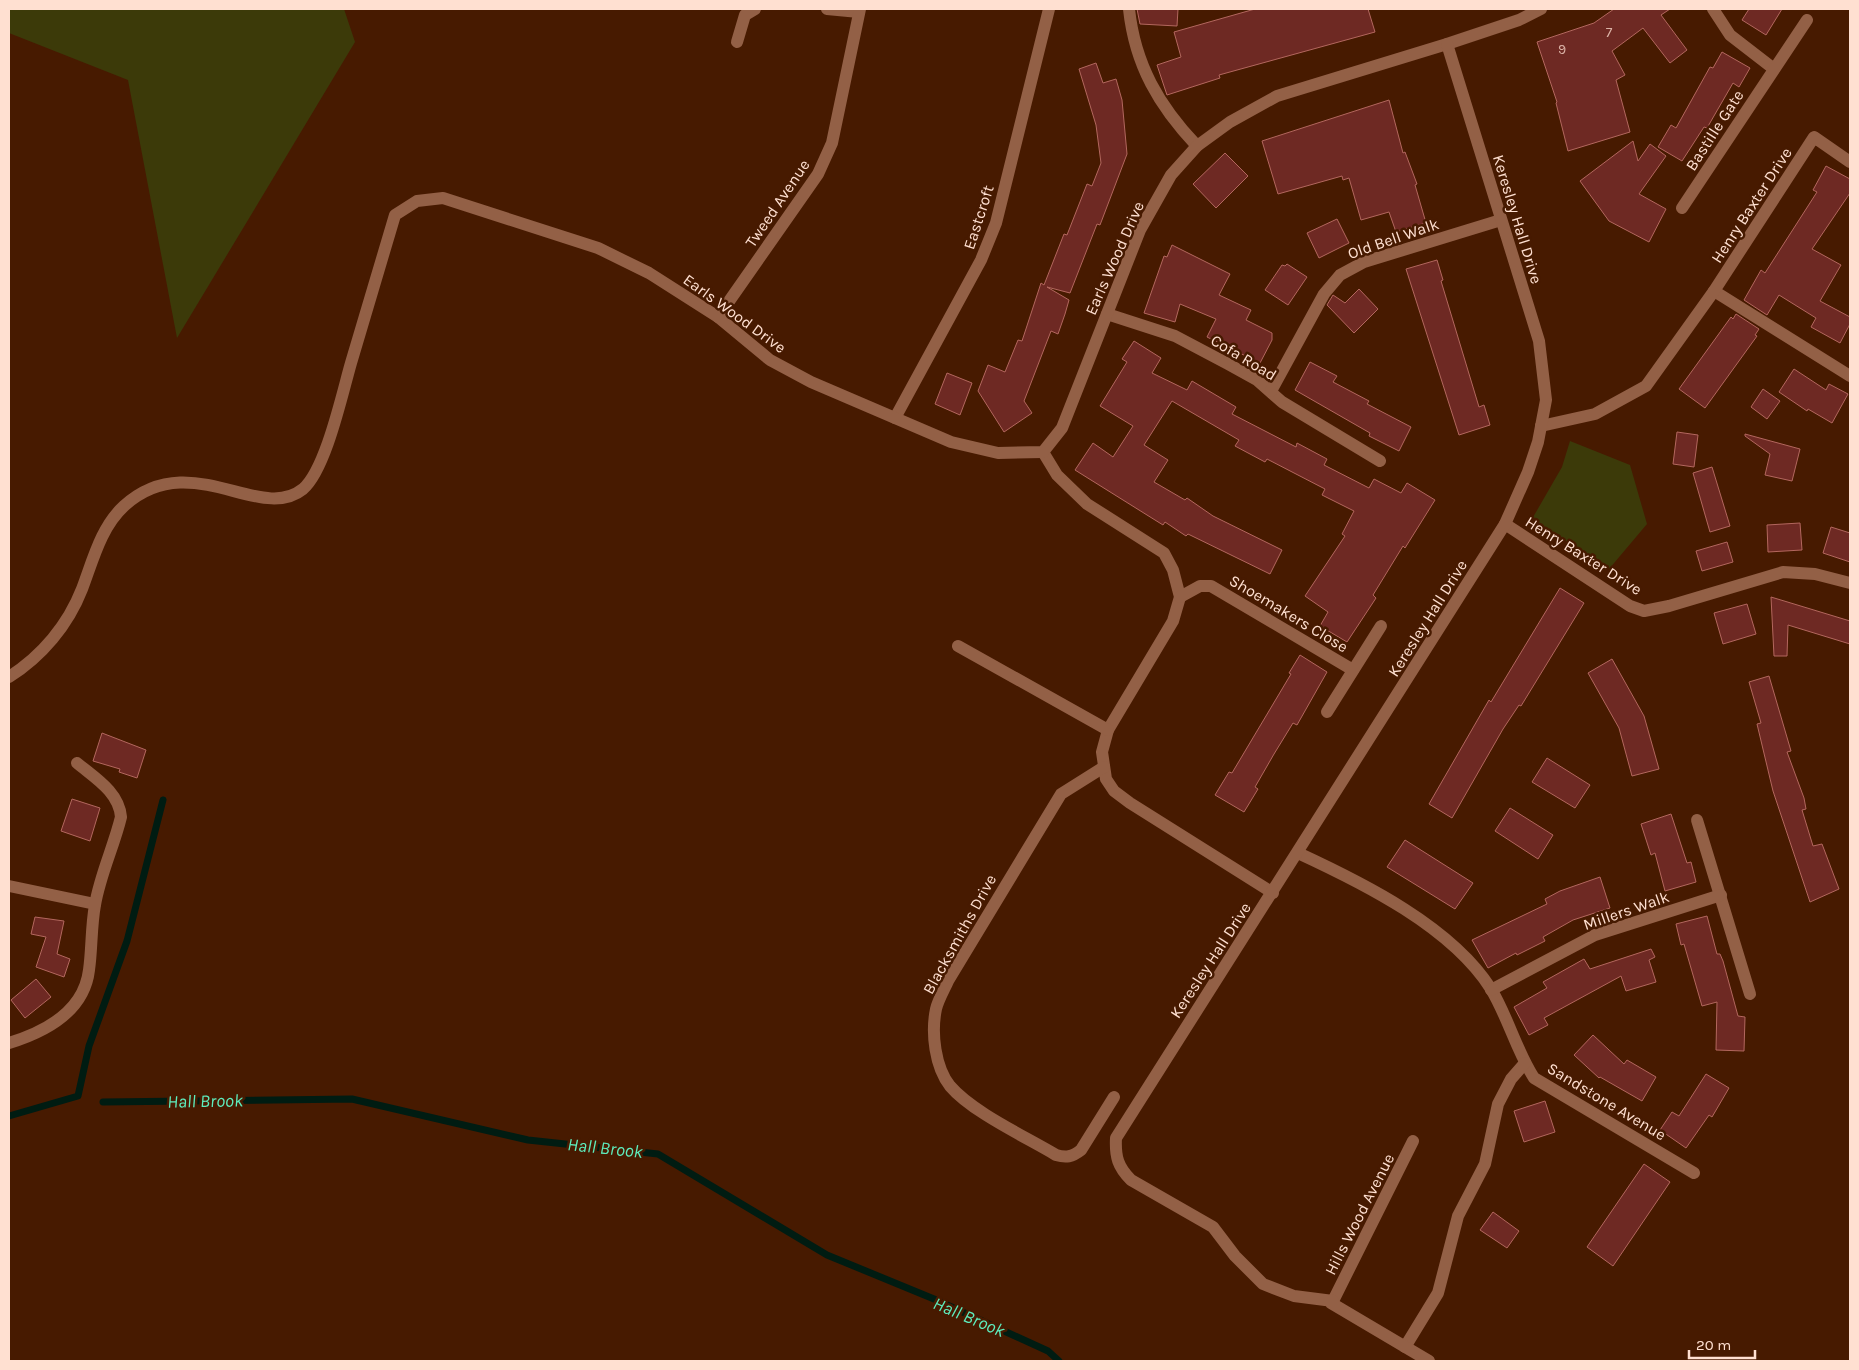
<svg xmlns="http://www.w3.org/2000/svg" width="1859" height="1370" font-family="Karla,sans-serif">
	<rect width="100%" height="100%" fill="#471a00"/>
	<g fill="#3c3a09">
		<path d="M 9,9 L 344,9 L 355,42 L 177,338 L 128,80 L 9,33 Z"/>
		<path d="M 1570,441 L 1630,465 L 1647,524 L 1609,569 L 1532,519 L 1562,467 Z"/>
	</g>
	<g fill="none" stroke-linecap="round" stroke-linejoin="round">
		<g stroke="#001c12" stroke-width="7">
			<path d="M 103,1102 L 352,1099 L 528,1140 L 658,1154 L 827,1255 L 934,1299 L 1048,1351 L 1059,1361"/>
			<path d="M 9,1116 L 78,1096 L 89,1046 L 127,941 L 163,800"/>
		</g>
	</g>
	<g fill="#6e2923" stroke="#b3675e">
		<path d="M 1137,9 L 1178,9 L 1177,26 L 1140,24 Z"/>
		<path d="M 1255,9 L 1368,9 L 1375,32 L 1219,75 L 1220,78 L 1167,95 L 1157,65 L 1181,57 L 1174,32 Z"/>
		<path d="M 1614,9 L 1670,9 L 1661,15 L 1687,50 L 1670,63 L 1643,28 L 1612,51 L 1625,75 L 1616,80 L 1630,132 L 1568,151 L 1556,103 L 1557,102 L 1537,42 L 1594,23 Z"/>
		<path d="M 1749,9 L 1782,9 L 1766,35 L 1742,20 Z"/>
		<path d="M 1722,52 L 1750,68 L 1739,87 L 1733,83 L 1707,128 L 1704,127 L 1682,161 L 1658,147 L 1671,125 L 1676,128 L 1710,67 L 1713,68 Z"/>
		<path d="M 1096,63 L 1103,83 L 1116,79 L 1122,100 L 1127,154 L 1100,225 L 1097,224 L 1070,293 L 1047,287 L 1069,300 L 1065,314 L 1058,334 L 1051,331 L 1024,401 L 1032,413 L 1004,432 L 978,391 L 988,365 L 1005,372 L 1018,340 L 1022,341 L 1041,283 L 1044,285 L 1064,234 L 1067,235 L 1087,184 L 1092,186 L 1101,163 L 1096,125 L 1079,69 Z"/>
		<path d="M 1389,100 L 1403,153 L 1405,152 L 1417,184 L 1415,185 L 1426,223 L 1396,232 L 1389,212 L 1361,220 L 1349,178 L 1343,180 L 1342,176 L 1278,194 L 1262,141 Z"/>
		<path d="M 1633,141 L 1638,161 L 1650,144 L 1666,156 L 1639,194 L 1666,209 L 1649,242 L 1609,221 L 1580,181 Z"/>
		<path d="M 1225,153 L 1248,176 L 1216,208 L 1193,184 Z"/>
		<path d="M 1826,166 L 1850,179 L 1850,193 L 1812,249 L 1841,265 L 1820,301 L 1850,317 L 1850,324 L 1840,343 L 1811,327 L 1816,318 L 1779,295 L 1767,315 L 1744,300 L 1761,270 L 1765,273 L 1817,192 L 1813,190 Z"/>
		<path d="M 1337,219 L 1349,243 L 1319,258 L 1307,233 Z"/>
		<path d="M 1172,245 L 1230,274 L 1219,295 L 1251,310 L 1246,320 L 1272,333 L 1272,340 L 1260,363 L 1207,337 L 1216,319 L 1180,304 L 1175,322 L 1144,313 L 1164,256 L 1167,257 Z"/>
		<path d="M 1437,260 L 1443,280 L 1441,281 L 1479,407 L 1484,405 L 1490,425 L 1459,435 L 1406,269 Z"/>
		<path d="M 1287,264 L 1307,277 L 1288,305 L 1265,290 L 1282,265 L 1285,266 Z"/>
		<path d="M 1359,289 L 1378,309 L 1354,333 L 1327,305 L 1333,295 L 1345,303 Z"/>
		<path d="M 1736,314 L 1759,329 L 1755,335 L 1757,336 L 1705,408 L 1679,389 L 1731,317 L 1733,319 Z"/>
		<path d="M 1134,341 L 1161,358 L 1152,373 L 1187,390 L 1192,381 L 1236,407 L 1232,414 L 1296,447 L 1297,443 L 1327,459 L 1324,465 L 1369,488 L 1374,479 L 1401,493 L 1407,483 L 1435,500 L 1405,548 L 1403,546 L 1373,595 L 1376,598 L 1347,642 L 1320,626 L 1328,612 L 1305,596 L 1345,536 L 1342,534 L 1354,511 L 1322,495 L 1325,489 L 1267,459 L 1265,462 L 1235,446 L 1239,440 L 1172,401 L 1144,445 L 1168,460 L 1154,482 L 1185,500 L 1187,498 L 1213,516 L 1282,550 L 1270,574 L 1188,534 L 1186,536 L 1165,522 L 1163,525 L 1075,470 L 1093,443 L 1113,457 L 1133,426 L 1100,406 L 1127,362 L 1122,359 Z"/>
		<path d="M 1310,362 L 1337,376 L 1333,382 L 1369,401 L 1367,404 L 1411,427 L 1399,451 L 1369,436 L 1370,433 L 1295,390 Z"/>
		<path d="M 1794,369 L 1826,390 L 1829,384 L 1848,394 L 1832,423 L 1808,409 L 1807,411 L 1779,392 Z"/>
		<path d="M 947,373 L 972,383 L 960,415 L 935,404 Z"/>
		<path d="M 1763,389 L 1780,401 L 1767,419 L 1751,407 Z"/>
		<path d="M 1677,432 L 1698,435 L 1694,467 L 1673,464 Z"/>
		<path d="M 1745,434 L 1800,449 L 1792,481 L 1765,475 L 1770,454 L 1745,436 Z"/>
		<path d="M 1712,467 L 1730,526 L 1710,532 L 1693,473 Z"/>
		<path d="M 1800,523 L 1802,550 L 1768,552 L 1767,525 Z"/>
		<path d="M 1831,527 L 1850,533 L 1850,562 L 1823,553 Z"/>
		<path d="M 1727,542 L 1733,562 L 1702,571 L 1696,551 Z"/>
		<path d="M 1560,588 L 1584,603 L 1521,706 L 1519,705 L 1503,729 L 1452,818 L 1429,804 L 1489,700 L 1491,702 Z"/>
		<path d="M 1771,597 L 1850,621 L 1850,644 L 1788,625 L 1787,656 L 1774,656 Z"/>
		<path d="M 1747,604 L 1756,634 L 1723,644 L 1714,613 Z"/>
		<path d="M 1300,655 L 1327,672 L 1297,725 L 1293,723 L 1274,754 L 1255,787 L 1258,789 L 1244,812 L 1215,795 L 1229,772 L 1232,773 L 1291,674 L 1289,673 Z"/>
		<path d="M 1612,659 L 1644,716 L 1659,769 L 1632,776 L 1619,728 L 1588,673 Z"/>
		<path d="M 1769,676 L 1791,751 L 1787,752 L 1804,798 L 1806,809 L 1802,810 L 1813,846 L 1822,844 L 1839,889 L 1810,902 L 1773,791 L 1757,724 L 1761,723 L 1749,682 Z"/>
		<path d="M 102,733 L 146,750 L 137,778 L 119,772 L 120,769 L 93,761 Z"/>
		<path d="M 1547,758 L 1590,785 L 1575,808 L 1532,782 Z"/>
		<path d="M 72,799 L 100,808 L 90,841 L 61,831 Z"/>
		<path d="M 1510,808 L 1553,835 L 1538,859 L 1495,831 Z"/>
		<path d="M 1671,814 L 1687,863 L 1691,862 L 1696,882 L 1665,891 L 1655,853 L 1651,855 L 1641,824 Z"/>
		<path d="M 1405,840 L 1473,883 L 1455,909 L 1387,867 Z"/>
		<path d="M 1600,877 L 1610,908 L 1573,920 L 1543,937 L 1545,941 L 1517,955 L 1516,953 L 1488,968 L 1472,940 L 1547,904 L 1545,899 L 1560,891 Z"/>
		<path d="M 1707,916 L 1717,954 L 1720,954 L 1723,961 L 1738,1016 L 1745,1017 L 1744,1051 L 1716,1050 L 1717,1002 L 1702,1006 L 1684,944 L 1681,945 L 1676,924 Z"/>
		<path d="M 35,917 L 64,921 L 57,954 L 70,959 L 64,977 L 36,967 L 46,937 L 31,934 Z"/>
		<path d="M 1651,949 L 1655,957 L 1649,960 L 1656,982 L 1626,991 L 1621,976 L 1544,1018 L 1548,1025 L 1529,1035 L 1514,1007 L 1547,988 L 1543,982 L 1584,959 L 1590,969 Z"/>
		<path d="M 36,979 L 51,997 L 25,1018 L 11,1000 Z"/>
		<path d="M 1593,1035 L 1624,1064 L 1627,1060 L 1656,1077 L 1642,1101 L 1600,1077 L 1599,1078 L 1574,1055 Z"/>
		<path d="M 1706,1074 L 1729,1088 L 1712,1117 L 1709,1115 L 1686,1148 L 1660,1130 L 1672,1112 L 1679,1116 Z"/>
		<path d="M 1545,1101 L 1555,1132 L 1524,1142 L 1514,1111 Z"/>
		<path d="M 1644,1164 L 1670,1182 L 1613,1266 L 1587,1247 Z"/>
		<path d="M 1493,1212 L 1519,1231 L 1507,1248 L 1480,1230 Z"/>
	</g>
	<g fill="none" stroke-linecap="round" stroke-linejoin="round">
		<g stroke="#936046" stroke-width="12">
			<path d="M 827,9 L 859,12"/>
			<path d="M 1129,9 C 1135,65 1159,106 1197,146"/>
			<path d="M 1713,9 L 1730,35 L 1774,69"/>
			<path d="M 737,42 L 745,15 L 755,9"/>
			<path d="M 1682,208 L 1807,20"/>
			<path d="M 1714,291 L 1850,376"/>
			<path d="M 1107,314 L 1175,336 L 1228,364 L 1257,380 L 1282,402 L 1380,461"/>
			<path d="M 718,317 L 818,174 L 832,143 L 860,9"/>
			<path d="M 1271,391 L 1324,294 L 1340,275 L 1364,262 L 1501,220"/>
			<path d="M 895,418 L 981,260 L 996,223 L 1049,9"/>
			<path d="M 1541,426 L 1595,414 L 1646,386 L 1714,291 L 1814,137 L 1850,162"/>
			<path d="M 1043,452 L 1057,475 L 1087,504 L 1164,553 L 1173,570 L 1180,597 L 1173,621 L 1108,730 L 1102,752 L 1106,779 L 1114,791 L 1130,803 L 1273,893"/>
			<path d="M 1505,524 L 1630,606 L 1644,611 L 1669,606 L 1783,572 L 1815,574 L 1850,583"/>
			<path d="M 1180,597 L 1200,586 L 1211,586 L 1353,670"/>
			<path d="M 958,646 L 1108,730"/>
			<path d="M 9,677 C 42,656 68,625 82,589 C 93,560 101,527 124,506 C 190,446 260,524 303,489 C 326,469 342,394 351,363 C 366,314 380,264 395,215 L 417,201 L 443,198 L 598,248 L 649,273 L 718,317 L 770,360 L 811,382 L 951,442 L 998,453 L 1043,452 L 1062,428 L 1140,230 L 1171,175 L 1197,146 L 1230,122 L 1277,96 L 1447,44 L 1519,20 L 1541,9"/>
			<path d="M 1327,712 L 1381,626"/>
			<path d="M 1104,767 L 1061,794 L 948,981 C 944,990 938,1000 936,1009 C 931,1033 935,1067 950,1086 C 972,1112 1026,1137 1056,1155 C 1066,1158 1072,1157 1081,1150 L 1114,1097"/>
			<path d="M 1697,820 L 1750,994"/>
			<path d="M 1298,853 C 1363,883 1452,927 1491,989 C 1508,1017 1516,1050 1534,1078 L 1694,1173"/>
			<path d="M 9,886 L 95,904"/>
			<path d="M 1491,990 L 1595,935 L 1721,895"/>
			<path d="M 9,1043 C 45,1032 84,1012 89,970 C 92,949 91,927 95,905 C 100,875 114,846 121,817 C 119,792 95,778 77,763"/>
			<path d="M 1333,1301 L 1413,1141"/>
			<path d="M 1405,1347 L 1438,1293 L 1458,1216 L 1485,1164 L 1498,1104 L 1511,1079 L 1525,1063"/>
			<path d="M 1429,1361 L 1331,1303 L 1333,1301 L 1294,1296 L 1263,1284 L 1235,1256 L 1213,1227 L 1131,1180 C 1118,1167 1115,1157 1116,1138 L 1505,524 L 1528,472 L 1538,442 L 1546,400 L 1539,341 L 1447,44"/>
		</g>
	</g>
	<g text-anchor="middle" stroke-width="5" stroke-linejoin="round" paint-order="stroke">
		<g font-size="14" fill="#dbb2a6">
			<text x="1609" y="37">7</text>
			<text x="1562" y="54">9</text>
		</g>
		<g font-size="16" fill="#ffe0d1" stroke="#471a00">
			<text transform="translate(1714 130) rotate(-57)" y="6">Bastille Gate</text>
			<text transform="translate(777 203) rotate(-56)" y="6">Tweed Avenue</text>
			<text transform="translate(1751 205) rotate(-57)" y="6">Henry Baxter Drive</text>
			<text transform="translate(978 217) rotate(-72)" y="6">Eastcroft</text>
			<text transform="translate(1518 219) rotate(73)" y="6">Keresley Hall Drive</text>
			<text transform="translate(1393 238) rotate(-19)" y="6">Old Bell Walk</text>
			<text transform="translate(1114 258) rotate(-66)" y="6">Earls Wood Drive</text>
			<text transform="translate(735 313) rotate(36)" y="6">Earls Wood Drive</text>
			<text transform="translate(1244 357) rotate(31)" y="6">Cofa Road</text>
			<text transform="translate(1584 555) rotate(32)" y="6">Henry Baxter Drive</text>
			<text transform="translate(1289 613) rotate(31)" y="6">Shoemakers Close</text>
			<text transform="translate(1427 618) rotate(-58)" y="6">Keresley Hall Drive</text>
			<text transform="translate(1626 910) rotate(-19)" y="6">Millers Walk</text>
			<text transform="translate(959 934) rotate(-61)" y="6">Blacksmiths Drive</text>
			<text transform="translate(1210 960) rotate(-57)" y="6">Keresley Hall Drive</text>
			<text transform="translate(1607 1101) rotate(31)" y="6">Sandstone Avenue</text>
			<text transform="translate(1359 1214) rotate(-63)" y="6">Hills Wood Avenue</text>
		</g>
		<g font-size="18" font-style="italic" fill="#5eedbd" stroke="#471a00">
			<text transform="translate(205 1101) rotate(-1)" y="6">Hall Brook</text>
			<text transform="translate(605 1148) rotate(6)" y="6">Hall Brook</text>
			<text transform="translate(969 1317) rotate(23)" y="6">Hall Brook</text>
		</g>
	</g>
	<rect width="1859" height="1370" fill="none" stroke="#ffe0d1" stroke-width="20"/>
	<path d="M1689 1350v8h66v-8" fill="none" stroke="#ffe0d1" stroke-width="2.5"/>
	<text x="1696" y="1350" font-size="15" fill="#ffe0d1" stroke="#471a00" stroke-width="4" paint-order="stroke">20 m</text>
</svg>
